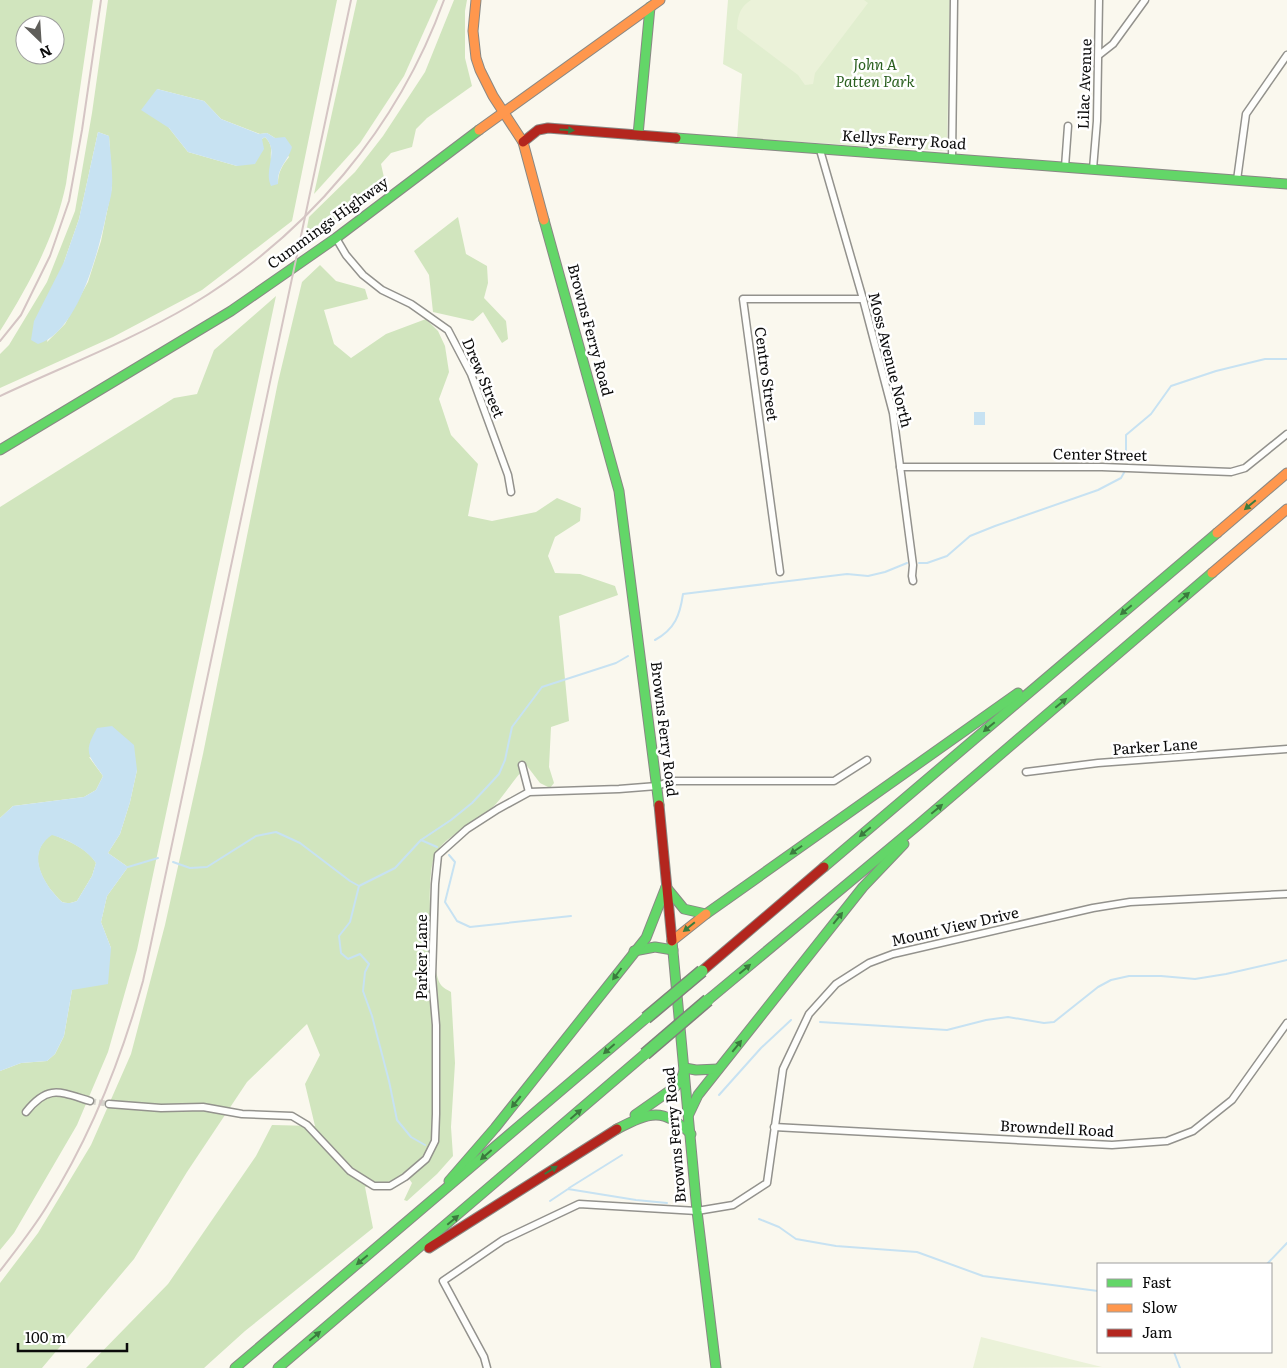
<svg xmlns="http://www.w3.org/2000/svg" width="1287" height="1368" font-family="Literata,serif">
	<rect width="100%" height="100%" fill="#faf8ee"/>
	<path fill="#e1eecf" d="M 728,0 L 950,0 L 947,151 L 737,138 L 742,74 L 723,64 Z"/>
	<g fill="#d1e5be" fill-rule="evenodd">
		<path d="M 0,0 L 93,0 L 66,184 C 55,237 29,285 0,331 ZM 25,25 L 55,25 L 55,55 L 25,55 Z"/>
		<path d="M 108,0 L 337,0 L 292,221 L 202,290 L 113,337 L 0,388 L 0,354 L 9,345 L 47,282 L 75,211 L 92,113 ZM 157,89 L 204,101 L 221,119 L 260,134 L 267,133 L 275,138 L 289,157 C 282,166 278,172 278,184 C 276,177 272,168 271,160 C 270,149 274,147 265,137 L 262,139 L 237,166 L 188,152 L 169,128 ZM 98,132 L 109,136 L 112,187 L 101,241 L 88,282 L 65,324 L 47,342 L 64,262 L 79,219 Z"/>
		<path d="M 357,0 L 438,0 L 404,76 L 360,143 L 314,194 Z"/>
		<path d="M 454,0 L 467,0 L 465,11 L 465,58 L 472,86 L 427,118 L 416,129 L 412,147 L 391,153 L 381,164 L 385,182 L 303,249 L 309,217 L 355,172 L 383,136 L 425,72 Z"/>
		<path d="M 458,217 L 466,254 L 487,266 L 488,283 L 484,298 L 506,321 L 508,339 L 502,343 L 483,312 L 473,321 L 433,312 L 429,275 L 414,251 Z"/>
		<path d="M 320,265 L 336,281 L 365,289 L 368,299 L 324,310 L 334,344 L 351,358 L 386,334 L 426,319 L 438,331 L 445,346 L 449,372 L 439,399 L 451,435 L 478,464 L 468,516 L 492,521 L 536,512 L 557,498 L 581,508 L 580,521 L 555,537 L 548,556 L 555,573 L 580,574 L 615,586 L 618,595 L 559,616 L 569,721 L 551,727 L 549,767 L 554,783 L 550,788 L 540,783 L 527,766 C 513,779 504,797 490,810 C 474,826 448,833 436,853 C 425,869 430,971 441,985 C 443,988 448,990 451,992 L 455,1063 L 451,1127 L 453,1156 L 437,1174 L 407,1201 L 404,1200 L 412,1183 L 405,1173 L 392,1181 L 365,1187 L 373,1228 L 245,1331 L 204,1368 L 86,1368 L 168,1284 L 256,1156 L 272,1125 L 315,1126 L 305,1084 L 320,1055 L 307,1024 L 247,1082 L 187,1172 L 134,1259 L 42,1368 L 0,1368 L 0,1283 L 38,1233 L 91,1145 L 131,1054 L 165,925 L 203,754 L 278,382 L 302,282 Z"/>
		<path d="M 276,296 L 137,950 L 108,1052 L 77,1125 L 14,1233 L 0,1250 L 0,1071 L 21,1063 L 47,1061 L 55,1054 L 64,1036 L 72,990 L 111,948 L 101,922 L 107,896 L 128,867 L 108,853 L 120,834 L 130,802 L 137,770 L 89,757 L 103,776 L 96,790 L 84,797 L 13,806 L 0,818 L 0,507 L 174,398 L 197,394 L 214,350 Z"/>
		<path d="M 52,834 C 68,841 87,848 96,863 L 92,876 L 77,901 C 72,903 67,904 62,902 C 58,899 54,893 51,890 C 37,871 30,850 52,834 Z"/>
	</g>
	<g fill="#ebf2d9">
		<path d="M 751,0 L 864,0 L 868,3 L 815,73 L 813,84 L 805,85 L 798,75 L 737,29 C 738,16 739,8 751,0 Z"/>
		<path d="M 981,1337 L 1102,1367 L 973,1368 Z"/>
	</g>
	<g fill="#c7e2f2" fill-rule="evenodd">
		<path d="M 157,89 L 204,101 L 221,119 L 259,134 L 267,133 L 275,138 L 285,137 L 292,147 C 288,162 277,167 278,184 L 271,186 C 263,169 280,152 265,137 L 262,139 L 264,149 L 255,164 L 237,166 L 188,152 L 169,128 L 141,110 Z"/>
		<path d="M 98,132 L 109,136 C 110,152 113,169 112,186 C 112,196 108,206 106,216 C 98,253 78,332 38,344 L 31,340 L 34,321 L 64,262 L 79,219 Z"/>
		<rect x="974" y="412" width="11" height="13"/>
		<path d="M 112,726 L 134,745 L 137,770 L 130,802 L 120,834 L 108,853 L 128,867 L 107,896 L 101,922 L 111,948 L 108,984 L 72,990 L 64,1036 L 55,1054 L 47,1061 L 21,1063 L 0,1071 L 0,818 L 13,806 L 84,797 L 96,790 L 103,776 C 88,754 83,753 97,728 ZM 52,835 C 68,840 87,849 96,863 L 92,876 L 77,901 C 72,903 67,904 62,902 C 58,899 54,893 51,890 C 38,872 30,850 52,835 Z"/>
	</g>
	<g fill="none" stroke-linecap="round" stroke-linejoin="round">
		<g stroke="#c7e2f2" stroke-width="2">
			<path d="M 1126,461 L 1126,435 L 1151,414 L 1171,386 L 1216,371 L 1265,359 L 1287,359"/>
			<path d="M 919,563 L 927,563 L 947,556 L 970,536 L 995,526 L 1098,490 L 1121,478 L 1126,469"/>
			<path d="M 655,640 C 675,629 680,615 683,594 L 847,574 L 868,576 L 885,572 L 907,563"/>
			<path d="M 421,840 L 437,847"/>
			<path d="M 449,855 L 455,862 L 445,902 L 457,921 L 470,927 L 571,916"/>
			<path d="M 173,862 L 190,868 L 207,867 L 256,836 L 276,832 L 300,843 L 350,881 L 359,886"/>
			<path d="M 128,867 L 158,858"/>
			<path d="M 820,1022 L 947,1030 L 986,1020 L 1008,1017 L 1044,1023 L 1054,1022 L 1098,987 L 1111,980 L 1129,976 L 1161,976 L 1195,979 L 1226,974 L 1287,960"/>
			<path d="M 719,1095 L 761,1048 L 791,1020"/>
			<path d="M 425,1145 L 411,1137 L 397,1120 L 389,1081 L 372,1016 L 363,991 L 365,972 L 369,964 L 360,954 L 348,959 L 341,953 L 339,936 L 350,922 L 359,886 L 395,868 L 421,840 L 451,820 L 472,803 L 487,787 L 499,774 L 505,760 L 512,727 L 542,687 L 616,663 L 628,656"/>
			<path d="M 569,1188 L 622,1155"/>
			<path d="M 550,1201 L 568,1189 L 636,1200 L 667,1203"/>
			<path d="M 759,1219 L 779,1227 L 796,1239 L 836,1246 L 917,1252 L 983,1276 L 1098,1291"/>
			<path d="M 1267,1264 L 1287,1243"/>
			<path d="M 1174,1352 L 1180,1368"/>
		</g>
		<path stroke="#d6d4cc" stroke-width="6" stroke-dasharray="6 3" stroke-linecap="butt" d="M 90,1101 L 109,1104"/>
		<g stroke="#93928d" stroke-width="9">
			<g id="street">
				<path d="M 1099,55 L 1113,44 L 1145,0"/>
				<path d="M 820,150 L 863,299 L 893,413 L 913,565 L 912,576 L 913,581"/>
				<path d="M 952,158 L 954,0"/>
				<path d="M 1065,167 L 1068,126"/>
				<path d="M 1093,169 L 1097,121 L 1099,0"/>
				<path d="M 1237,180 L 1246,114 L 1287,55"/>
				<path d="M 336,238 L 346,255 L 363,275 L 382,290 L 411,304 L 448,330 L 471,374 L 508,475 L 511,492"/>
				<path d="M 900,467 L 1102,467 L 1231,472 L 1245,468 L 1287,434"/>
				<path d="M 780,572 L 743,299 L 863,299"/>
				<path d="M 522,765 L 529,792"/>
				<path d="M 1026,772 L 1098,763 L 1287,749"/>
				<path d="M 109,1104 L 161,1108 L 203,1107 L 242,1114 L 292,1116 L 307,1125 L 350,1171 L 374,1186 L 390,1186 L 405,1177 L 426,1159 L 435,1141 L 436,1114 L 436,1025 L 432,977 L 435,884 L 438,855 L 467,829 L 498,809 L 529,792 L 619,789 L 657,786 L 671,781 L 834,781 L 867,760"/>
				<path d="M 26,1112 C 48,1084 60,1092 90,1101"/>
				<path d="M 774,1127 L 1112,1145 L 1167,1141 L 1193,1131 L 1232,1100 L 1287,1023"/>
				<path d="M 487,1368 L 484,1357 L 443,1281 L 503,1240 L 579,1204 L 697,1211 L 733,1205 L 767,1183 L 783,1069 L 809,1014 L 836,984 L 869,963 L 893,954 L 1093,908 L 1130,902 L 1287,894"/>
			</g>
		</g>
		<g stroke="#898884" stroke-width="11">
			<g id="fast">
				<path d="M 638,135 L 650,7"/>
				<path d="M 676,138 L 1287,184"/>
				<path d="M 544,220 L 619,491 L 659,805"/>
				<path d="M 0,450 L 231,311 L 336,238 L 479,130"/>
				<path d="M 824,867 L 1217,533"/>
				<path d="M 666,887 L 684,909 L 706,914 L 1018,693"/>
				<path d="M 672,941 L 697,1211 L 716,1368"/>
				<path d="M 634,951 L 655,947 L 673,950"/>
				<path d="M 708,1000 L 918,825 L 1212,573"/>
				<path d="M 689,1114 L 698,1095 L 863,887 L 904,844"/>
				<path d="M 635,1115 L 675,1087 L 681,1080 L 685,1068 L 696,1070 L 718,1069"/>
				<path d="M 617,1129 C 650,1112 663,1107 691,1134"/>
				<path d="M 449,1181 L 495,1128 L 646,938 L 666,887"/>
				<path d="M 235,1368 L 646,1018"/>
				<path d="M 278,1368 L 645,1054"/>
			</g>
		</g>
		<g stroke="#898884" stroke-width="11">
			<g id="slow">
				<path d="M 476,0 L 473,31 L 476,58 L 480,70 L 493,96 L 523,142 L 544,220"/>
				<path d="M 479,130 L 660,0"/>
				<path d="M 1217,533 L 1287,473"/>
				<path d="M 1212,573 L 1287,509"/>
				<path d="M 672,941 L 706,914"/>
			</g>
		</g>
		<g stroke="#898884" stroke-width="11">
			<g id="jam">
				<path d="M 523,142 L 538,130 L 548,128 L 676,138"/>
				<path d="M 659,805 L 672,941"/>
				<path d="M 702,971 L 824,867"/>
				<path d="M 429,1248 L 617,1129"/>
			</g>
		</g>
		<use href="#street" stroke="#fefefc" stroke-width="6"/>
		<use href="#fast" stroke="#63d668" stroke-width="9"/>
		<use href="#slow" stroke="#ff974d" stroke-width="9"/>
		<use href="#jam" stroke="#b3261e" stroke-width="9"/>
		<g stroke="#d5c5c4" stroke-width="2">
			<path d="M 0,341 L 21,315 L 50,256 L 69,201 L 82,130 L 101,0"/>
			<path d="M 0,396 C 64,366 130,341 191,305 C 307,235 398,128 444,0"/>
			<path d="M 0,1271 C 16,1250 33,1229 47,1206 C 91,1136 121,1060 143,981 L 351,0"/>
		</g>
		<g stroke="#807f7a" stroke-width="14" stroke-linecap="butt">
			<g id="fast-bridge">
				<path d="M 646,1018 L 702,971"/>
				<path d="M 645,1054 L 708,1000"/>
			</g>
		</g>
		<use href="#fast-bridge" stroke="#63d668" stroke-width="11"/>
	</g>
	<defs><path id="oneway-solid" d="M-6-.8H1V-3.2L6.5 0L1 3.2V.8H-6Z" transform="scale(1.25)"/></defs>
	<g fill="#3b7b3e">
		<use href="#oneway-solid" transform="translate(567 130) rotate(4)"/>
		<use href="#oneway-solid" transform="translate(1250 505) rotate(140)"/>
		<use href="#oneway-solid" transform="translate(1184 597) rotate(-41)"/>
		<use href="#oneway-solid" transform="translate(1126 610) rotate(140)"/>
		<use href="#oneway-solid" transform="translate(1061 703) rotate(-40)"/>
		<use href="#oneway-solid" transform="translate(989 727) rotate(140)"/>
		<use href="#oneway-solid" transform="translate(937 809) rotate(-40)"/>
		<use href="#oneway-solid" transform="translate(865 832) rotate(140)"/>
		<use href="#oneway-solid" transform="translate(796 850) rotate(145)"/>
		<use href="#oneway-solid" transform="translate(838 918) rotate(-51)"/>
		<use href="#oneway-solid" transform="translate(689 927) rotate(141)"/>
		<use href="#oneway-solid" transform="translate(745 969) rotate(-40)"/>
		<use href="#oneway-solid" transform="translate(617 974) rotate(127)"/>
		<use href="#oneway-solid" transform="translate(737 1046) rotate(-51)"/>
		<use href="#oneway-solid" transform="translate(609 1049) rotate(139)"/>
		<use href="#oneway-solid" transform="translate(516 1102) rotate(129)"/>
		<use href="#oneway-solid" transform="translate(576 1114) rotate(-41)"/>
		<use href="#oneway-solid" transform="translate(486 1155) rotate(139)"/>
		<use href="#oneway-solid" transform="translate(551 1170) rotate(-32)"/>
		<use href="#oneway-solid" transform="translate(453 1220) rotate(-40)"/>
		<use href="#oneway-solid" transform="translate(362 1260) rotate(140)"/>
		<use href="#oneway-solid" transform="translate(315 1336) rotate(-40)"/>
	</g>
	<g text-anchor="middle" stroke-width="5" stroke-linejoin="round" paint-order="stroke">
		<g font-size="15" font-style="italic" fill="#2a5f1f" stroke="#fff">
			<text x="875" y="70">John A<tspan x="875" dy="17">Patten Park</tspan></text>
		</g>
		<g font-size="15" fill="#0b0b0b" stroke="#fff">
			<text transform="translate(1085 84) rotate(-88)" y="5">Lilac Avenue</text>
			<text transform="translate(904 140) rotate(4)" y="5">Kellys Ferry Road</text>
			<text transform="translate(328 223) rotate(-36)" y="5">Cummings Highway</text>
			<text transform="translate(590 330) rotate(75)" y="5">Browns Ferry Road</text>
			<text transform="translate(890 360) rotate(76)" y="5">Moss Avenue North</text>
			<text transform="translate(766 374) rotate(82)" y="5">Centro Street</text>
			<text transform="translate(483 378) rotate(67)" y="5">Drew Street</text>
			<text transform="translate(1100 455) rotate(1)" y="5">Center Street</text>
			<text transform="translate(664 729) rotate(83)" y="5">Browns Ferry Road</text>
			<text transform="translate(1155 747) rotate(-4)" y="5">Parker Lane</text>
			<text transform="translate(955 927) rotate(-13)" y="5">Mount View Drive</text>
			<text transform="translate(422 957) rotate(-90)" y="5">Parker Lane</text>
			<text transform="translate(1057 1129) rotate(3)" y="5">Browndell Road</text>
			<text transform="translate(675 1135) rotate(-95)" y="5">Browns Ferry Road</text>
		</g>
	</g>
	<rect x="1097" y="1263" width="175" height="90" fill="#ffffff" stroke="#9d9d9d"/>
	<rect x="1107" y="1279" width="25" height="8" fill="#63d668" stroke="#9d9d9d"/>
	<text x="1142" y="1288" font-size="15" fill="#0b0b0b">Fast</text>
	<rect x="1107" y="1304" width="25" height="8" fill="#ff974d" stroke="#9d9d9d"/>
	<text x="1142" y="1313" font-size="15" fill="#0b0b0b">Slow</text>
	<rect x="1107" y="1329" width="25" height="8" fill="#b3261e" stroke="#9d9d9d"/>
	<text x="1142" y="1338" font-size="15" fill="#0b0b0b">Jam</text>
	<g transform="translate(40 40) rotate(155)"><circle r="24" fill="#ffffff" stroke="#9d9d9d"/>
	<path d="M0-4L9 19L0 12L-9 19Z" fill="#5f5e5a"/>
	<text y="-8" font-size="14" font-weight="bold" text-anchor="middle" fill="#0b0b0b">N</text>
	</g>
	<path d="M18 1343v8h109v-8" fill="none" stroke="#0b0b0b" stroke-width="2.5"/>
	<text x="25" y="1343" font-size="15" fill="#0b0b0b" stroke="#ffffff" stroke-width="4" paint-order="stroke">100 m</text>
</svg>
